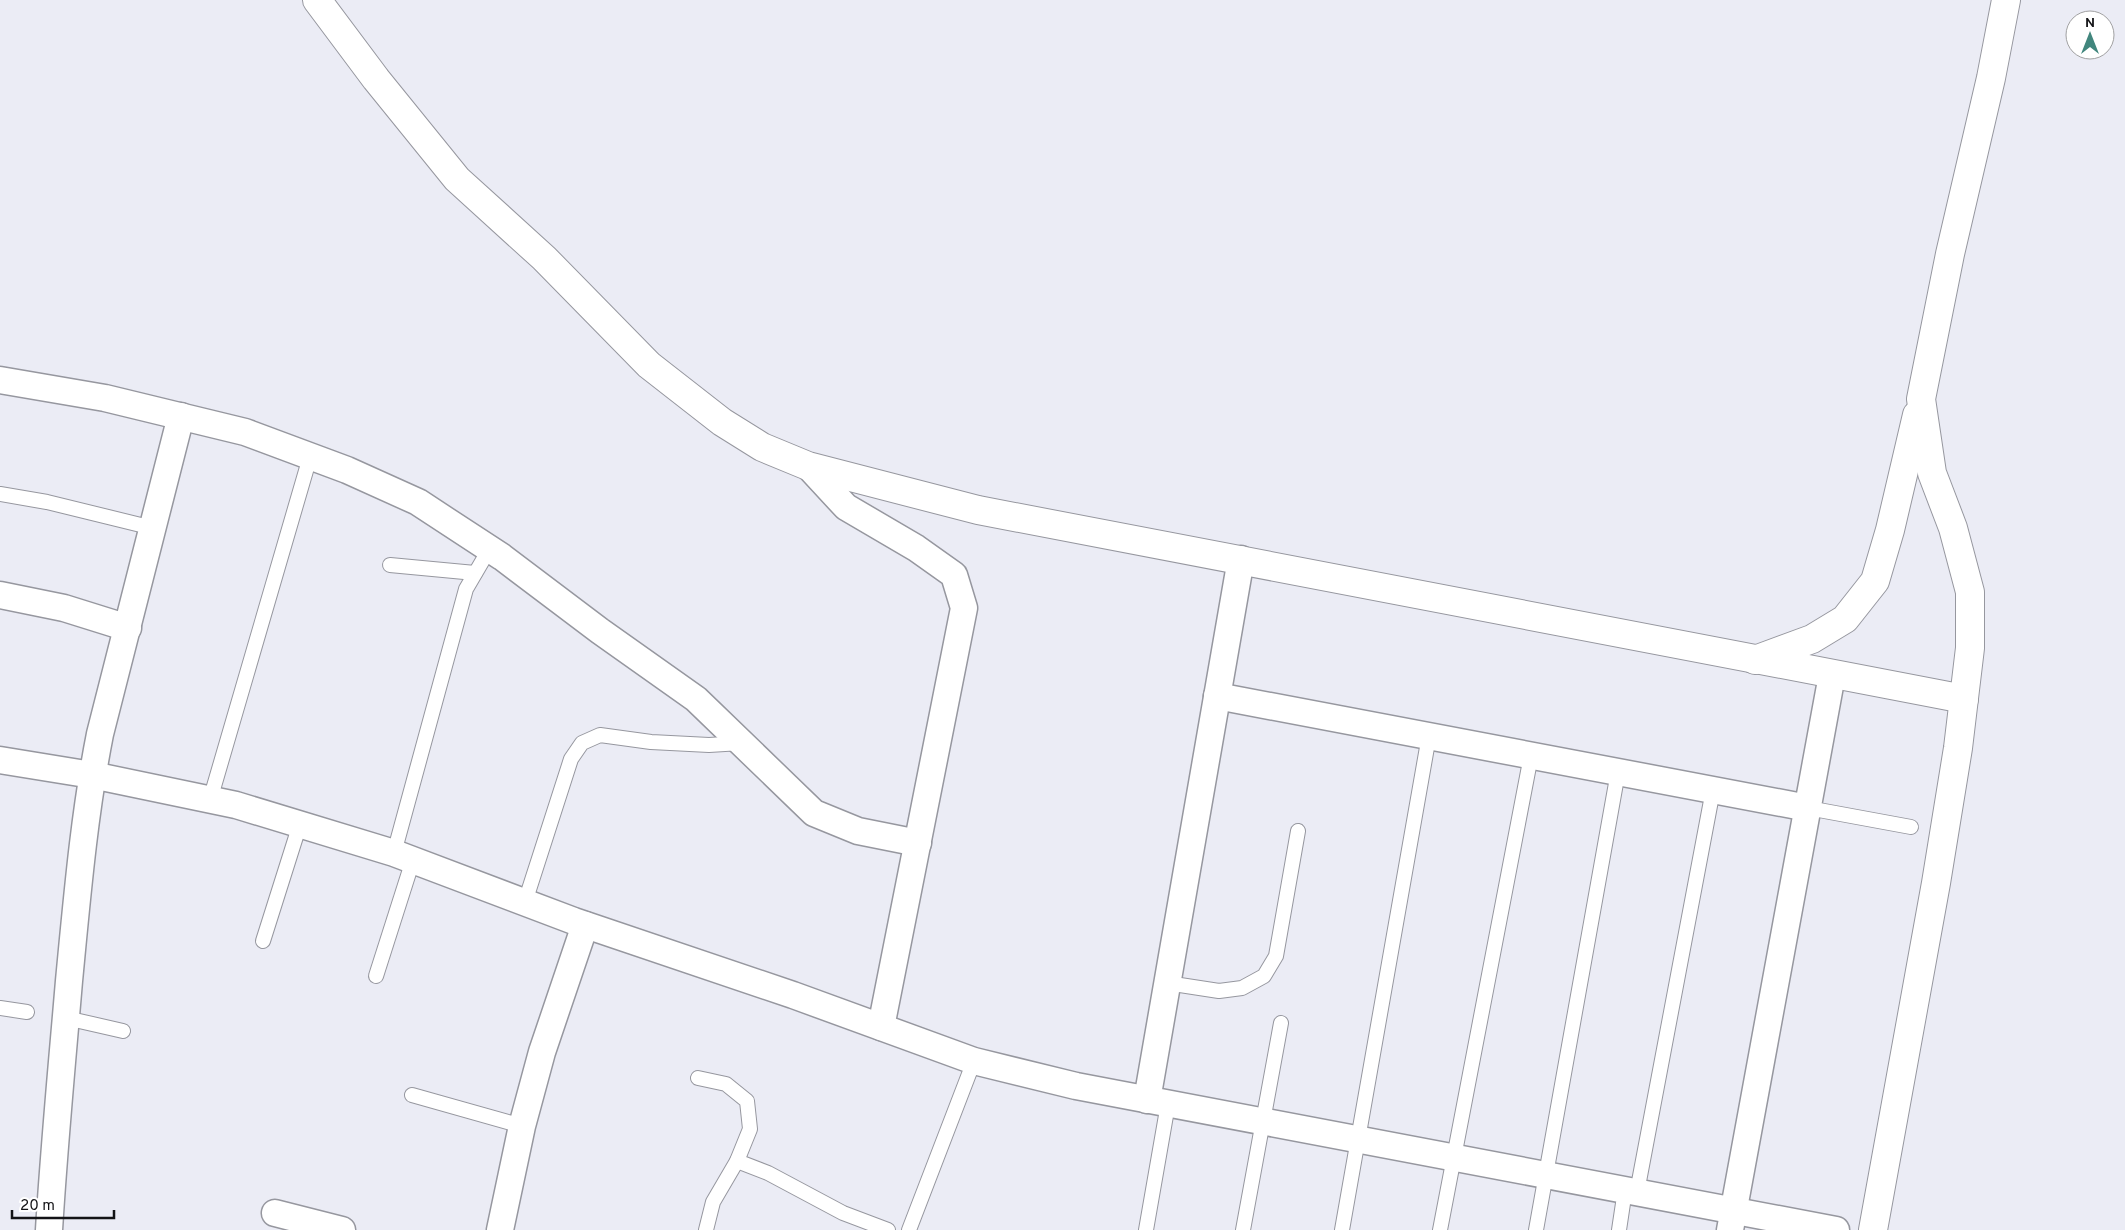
<svg xmlns="http://www.w3.org/2000/svg" width="2125" height="1230" font-family="Overpass,sans-serif">
	<rect width="100%" height="100%" fill="#ebecf5"/>
	<g fill="none" stroke-linecap="round" stroke-linejoin="round">
		<g stroke="#96979f" stroke-width="16">
			<g id="service">
				<path d="M 0,494 L 47,502 L 153,528"/>
				<path d="M 390,565 L 475,573"/>
				<path d="M 210,800 L 310,457"/>
				<path d="M 1808,808 L 1911,827"/>
				<path d="M 394,853 L 466,589 L 490,548"/>
				<path d="M 525,902 L 571,759 L 582,743 L 600,735 L 651,742 L 709,745 L 741,743"/>
				<path d="M 263,941 L 300,824"/>
				<path d="M 376,976 L 413,860"/>
				<path d="M 1167,983 L 1219,991 L 1242,988 L 1264,976 L 1276,956 L 1298,831"/>
				<path d="M 0,1008 L 27,1012"/>
				<path d="M 66,1018 L 123,1031"/>
				<path d="M 698,1078 L 726,1084 L 747,1101 L 750,1129 L 737,1161 L 713,1202 L 706,1230"/>
				<path d="M 412,1095 L 522,1126"/>
				<path d="M 737,1161 L 768,1173 L 843,1213 L 888,1230"/>
				<path d="M 1637,1192 L 1713,790"/>
				<path d="M 909,1230 L 974,1061"/>
				<path d="M 1146,1230 L 1168,1104"/>
				<path d="M 1243,1230 L 1281,1023"/>
				<path d="M 1342,1230 L 1429,736"/>
				<path d="M 1440,1230 L 1531,756"/>
				<path d="M 1536,1230 L 1618,772"/>
				<path d="M 1619,1230 L 1625,1190"/>
			</g>
		</g>
		<g stroke="#96979f" stroke-width="29">
			<g id="minor">
				<path d="M 0,380 L 105,398 L 245,432 L 347,470 L 418,502 L 502,557 L 600,631 L 696,699 L 814,813 L 858,831 L 918,843"/>
				<path d="M 808,466 L 846,507 L 916,548 L 954,575 L 964,608 L 881,1027"/>
				<path d="M 0,595 L 64,608 L 128,628"/>
				<path d="M 1217,696 L 1808,808"/>
				<path d="M 0,760 L 92,775 L 236,805 L 394,853 L 574,921 L 793,995 L 974,1061 L 1076,1086 L 1836,1230"/>
				<path d="M 1147,1100 L 1241,559"/>
				<path d="M 275,1213 L 342,1230"/>
				<path d="M 49,1230 C 54,1147 62,1064 69,981 C 77,898 84,815 100,734 L 181,416"/>
				<path d="M 500,1230 L 522,1126 L 542,1052 L 585,925"/>
				<path d="M 1730,1230 L 1832,675"/>
			</g>
		</g>
		<g stroke="#96979f" stroke-width="30">
			<g id="tertiary">
				<path d="M 317,0 L 376,79 L 457,179 L 544,258 L 649,365 L 722,422 L 762,447 L 808,466 L 978,510 L 1964,699"/>
				<path d="M 1755,660 L 1812,639 L 1845,619 L 1875,581 L 1890,530 L 1917,415"/>
				<path d="M 1873,1230 L 1936,883 L 1958,748 L 1970,648 L 1970,592 L 1953,528 L 1932,473 L 1921,399 L 1950,254 L 1991,78 L 2006,0"/>
			</g>
		</g>
		<use href="#service" stroke="#fff" stroke-width="14"/>
		<use href="#minor" stroke="#fff" stroke-width="26"/>
		<use href="#tertiary" stroke="#fff" stroke-width="28"/>
	</g>
	<g transform="translate(2090 35)"><circle r="24" fill="#ffffff" stroke="#a1a1a2"/>
	<path d="M0-4L9 19L0 12L-9 19Z" fill="#41867d"/>
	<text y="-8" font-size="14" font-weight="bold" text-anchor="middle" fill="#131316">N</text>
	</g>
	<path d="M12 1210v8h102v-8" fill="none" stroke="#131316" stroke-width="2.5"/>
	<text x="20" y="1210" font-size="15" fill="#131316" stroke="#ffffff" stroke-width="4" paint-order="stroke">20 m</text>
</svg>
